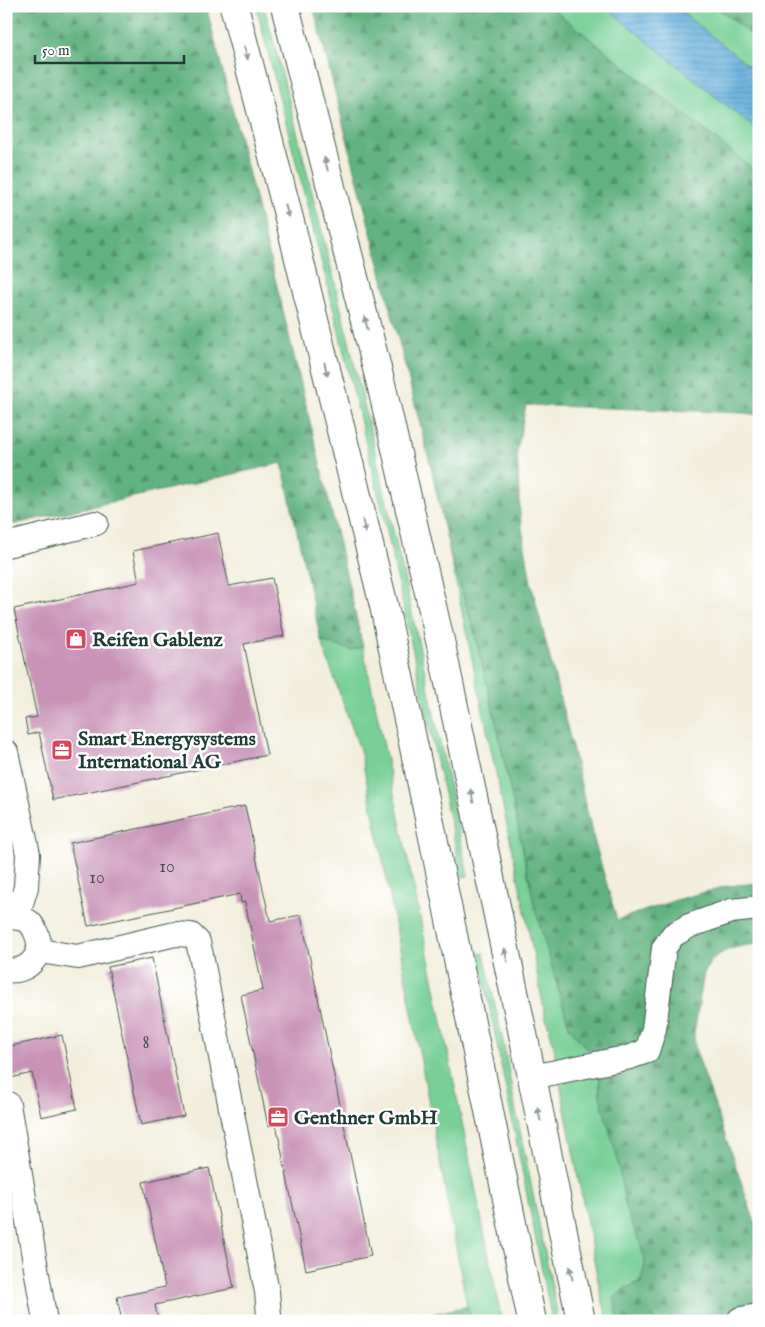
<svg xmlns="http://www.w3.org/2000/svg" width="765" height="1327" font-family="'IM FELL English',serif">
	<defs>
		<pattern id="forest-firs" width="22" height="20" patternUnits="userSpaceOnUse" patternTransform="scale(1.25)"><rect width="22" height="20" fill="#62b27f"/><path d="M5 1l3.5 6h-7zM16 11l3.5 6h-7z" fill="#509269"/></pattern>
		<pattern id="water-rules" width="6" height="5" patternUnits="userSpaceOnUse" patternTransform="scale(1.25)"><rect width="6" height="5" fill="#61adda"/><path d="M0 2.5h6" fill="none" stroke="#4f8eb2"/></pattern>
	</defs>
	<rect width="100%" height="100%" fill="#fff"/>
	<filter id="ink" filterUnits="userSpaceOnUse"><feTurbulence type="fractalNoise" baseFrequency=".02" numOctaves="2"/><feDisplacementMap in="SourceGraphic" scale="10" xChannelSelector="R" yChannelSelector="G"/><feConvolveMatrix kernelMatrix="1 2 1 2 8 2 1 2 1" color-interpolation-filters="sRGB"/></filter>
	<filter id="wash" filterUnits="userSpaceOnUse"><feTurbulence type="fractalNoise" baseFrequency=".0096" numOctaves="4" result="noise"/><feDisplacementMap in="SourceGraphic" scale="20" xChannelSelector="R" yChannelSelector="G"/><feGaussianBlur stdDeviation="1.12" result="paint"/><feColorMatrix in="noise" values="0 0 0 0 0 0 0 0 0 0 0 0 0 0 0 0 0 1.4 0 .05"/><feComposite in="paint" operator="in"/></filter>
	<g filter="url(#wash)">
		<rect width="100%" height="100%" fill="#f2eedb"/>
		<g fill="#78d096" stroke="#4c8665">
			<path d="M 256,6 L 264,6 C 289,96 310,186 333,276 C 382,475 427,675 468,876 L 462,877 L 384,518 L 330,295 Z"/>
			<path d="M 549,6 L 604,6 L 759,132 L 759,174 Z"/>
			<path d="M 674,6 L 715,6 L 759,41 L 759,74 Z"/>
			<path d="M 449,550 L 474,630 L 496,722 L 535,908 L 602,1057 L 626,1210 L 642,1248 L 645,1266 L 640,1282 L 624,1289 L 616,1310 L 619,1321 L 608,1321 L 600,1291 L 556,1063 L 554,1046 L 545,1015 L 524,906 Z"/>
			<path d="M 321,641 L 351,650 L 363,647 L 435,988 L 502,1321 L 474,1321 L 467,1306 L 386,875 L 360,750 Z"/>
			<path d="M 484,953 L 504,1047 L 517,1116 L 559,1321 L 552,1321 L 479,954 Z"/>
		</g>
		<g fill="url(#forest-firs)" stroke="#40785a">
			<path d="M 6,6 L 206,6 C 261,219 314,433 363,647 L 351,650 L 321,641 L 282,463 L 6,526 Z"/>
			<path d="M 313,6 L 549,6 L 759,174 L 759,415 L 745,413 L 526,405 L 517,451 L 520,516 L 531,583 L 570,738 L 593,836 L 617,920 L 676,900 L 727,886 L 759,883 L 759,944 C 735,946 715,950 704,973 L 694,1033 L 695,1048 L 759,1234 L 759,1307 L 666,1321 L 652,1321 L 652,1319 L 637,1321 L 619,1321 L 614,1298 L 624,1289 L 640,1282 L 645,1266 L 642,1248 L 626,1210 L 617,1157 L 600,1097 L 599,1070 L 602,1057 L 585,1047 L 569,1027 L 535,908 L 496,722 L 474,630 L 449,550 L 430,463 Z"/>
			<path d="M 715,6 L 759,6 L 759,41 Z"/>
			<path d="M 467,1306 L 474,1321 L 400,1321 Z"/>
		</g>
		<path fill="url(#water-rules)" stroke="#407587" d="M 604,6 L 674,6 L 759,74 L 759,132 Z"/>
		<g id="blocks">
			<g fill="#c893b7">
				<path d="M 218,533 L 229,586 L 272,578 L 284,636 L 244,644 L 267,755 L 53,800 L 39,732 L 28,735 L 25,719 L 37,717 L 14,609 L 139,582 L 133,551 Z"/>
				<path d="M 245,806 L 270,921 L 301,915 L 371,1256 L 306,1270 L 276,1124 L 268,1126 L 241,995 L 263,990 L 245,902 L 241,903 L 240,894 L 88,926 L 70,843 Z"/>
				<path d="M 152,958 L 184,1116 L 141,1125 L 108,967 Z"/>
				<path d="M 62,1035 L 77,1109 L 41,1117 L 32,1073 L 6,1079 L 6,1047 Z"/>
				<path d="M 209,1168 L 234,1288 L 155,1305 L 158,1321 L 122,1321 L 117,1297 L 165,1287 L 143,1182 Z"/>
			</g>
		</g>
	</g>
	<g filter="url(#ink)">
		<use href="#blocks" fill-opacity="0" stroke="#3f584d" stroke-width="1"/>
		<g fill="none" stroke-linecap="round" stroke-linejoin="round">
			<g stroke="#3f584d" stroke-width="26">
				<g id="minor">
					<path d="M 6,545 L 96,523"/>
					<path d="M 6,752 L 28,854 L 26,887 L 17,917"/>
					<path d="M 6,917 C 14,917 22,917 29,922 C 33,925 35,931 37,935 C 45,955 27,974 6,970"/>
					<path d="M 39,951 L 78,957 L 175,934 L 191,935 L 198,942 L 201,955 L 267,1292 L 269,1315"/>
					<path d="M 532,1077 L 630,1057 L 647,1051 L 654,1029 L 664,948 L 673,935 L 689,926 L 731,911 L 759,908"/>
					<path d="M 8,1104 L 45,1321"/>
				</g>
			</g>
			<g stroke="#3f584d" stroke-width="30">
				<path id="major" d="M 741,1321 L 759,1318"/>
			</g>
			<g stroke="#3f584d" stroke-width="30">
				<g id="highway">
					<path d="M 234,6 L 291,226 L 384,606 L 433,837 L 532,1321"/>
					<path d="M 285,6 L 382,388 L 441,645 L 532,1077 L 581,1321"/>
				</g>
			</g>
			<use href="#minor" stroke="#fff" stroke-width="24"/>
			<use href="#major" stroke="#fff" stroke-width="28"/>
			<use href="#highway" stroke="#fff" stroke-width="28"/>
		</g>
		<defs><path id="oneway-solid" d="M-6-.8H1V-3.2L6.5 0L1 3.2V.8H-6Z" transform="scale(1.25)"/></defs>
		<g fill="#8f9e9a">
			<use href="#oneway-solid" transform="translate(246 53) rotate(75)"/>
			<use href="#oneway-solid" transform="translate(326 164) rotate(-105)"/>
			<use href="#oneway-solid" transform="translate(287 211) rotate(75)"/>
			<use href="#oneway-solid" transform="translate(366 323) rotate(-104)"/>
			<use href="#oneway-solid" transform="translate(326 369) rotate(76)"/>
			<use href="#oneway-solid" transform="translate(364 526) rotate(76)"/>
			<use href="#oneway-solid" transform="translate(472 796) rotate(-102)"/>
			<use href="#oneway-solid" transform="translate(506 955) rotate(-102)"/>
			<use href="#oneway-solid" transform="translate(539 1114) rotate(-102)"/>
			<use href="#oneway-solid" transform="translate(571 1273) rotate(-102)"/>
		</g>
	</g>
	<defs>
		<g id="shop-square" transform="scale(1.125)"><rect x="-9" y="-9" width="18" height="18" rx="4" fill="#d1495b" stroke="#fff"/><path d="M-5-2.5h2.3a2.7 3.5 0 0 1 5.4 0H5L5.5 6h-11ZM-1.5-2.5h3a1.5 2.3 0 0 0-3 0Z" fill="#fff"/></g>
		<g id="office-square" transform="scale(1.125)"><rect x="-9" y="-9" width="18" height="18" rx="4" fill="#d1495b" stroke="#fff"/><path d="M-6-3h4V-5.5h4V-3h4V5H-6ZM-1-4.5V-3h2v-1.5ZM-6 0V1H6V0Z" fill="#fff"/></g>
	</defs>
	<g fill-rule="evenodd">
		<use href="#shop-square" x="76" y="639"/>
		<use href="#office-square" x="62" y="750"/>
		<use href="#office-square" x="278" y="1117"/>
	</g>
	<g text-anchor="middle" stroke-width="5" stroke-linejoin="round" paint-order="stroke">
		<g font-size="18" fill="#495255">
			<text x="167" y="872">10</text>
			<text x="97" y="883">10</text>
			<text x="146" y="1048">8</text>
		</g>
		<g font-size="20" font-weight="bold" fill="#1f3d34" stroke="#fff" text-anchor="start">
			<text x="92" y="646">Reifen Gablenz</text>
			<text x="78" y="745">Smart Energysystems<tspan x="78" dy="23">International AG</tspan></text>
			<text x="294" y="1124">Genthner GmbH</text>
		</g>
	</g>
	<rect width="765" height="1327" fill="none" stroke="#fff" stroke-width="25"/>
	<path d="M35 55v8h149v-8" fill="none" stroke="#1f3d34" stroke-width="2.5"/>
	<text x="42" y="55" font-size="15" fill="#1f3d34" stroke="#ffffff" stroke-width="4" paint-order="stroke">50 m</text>
</svg>
